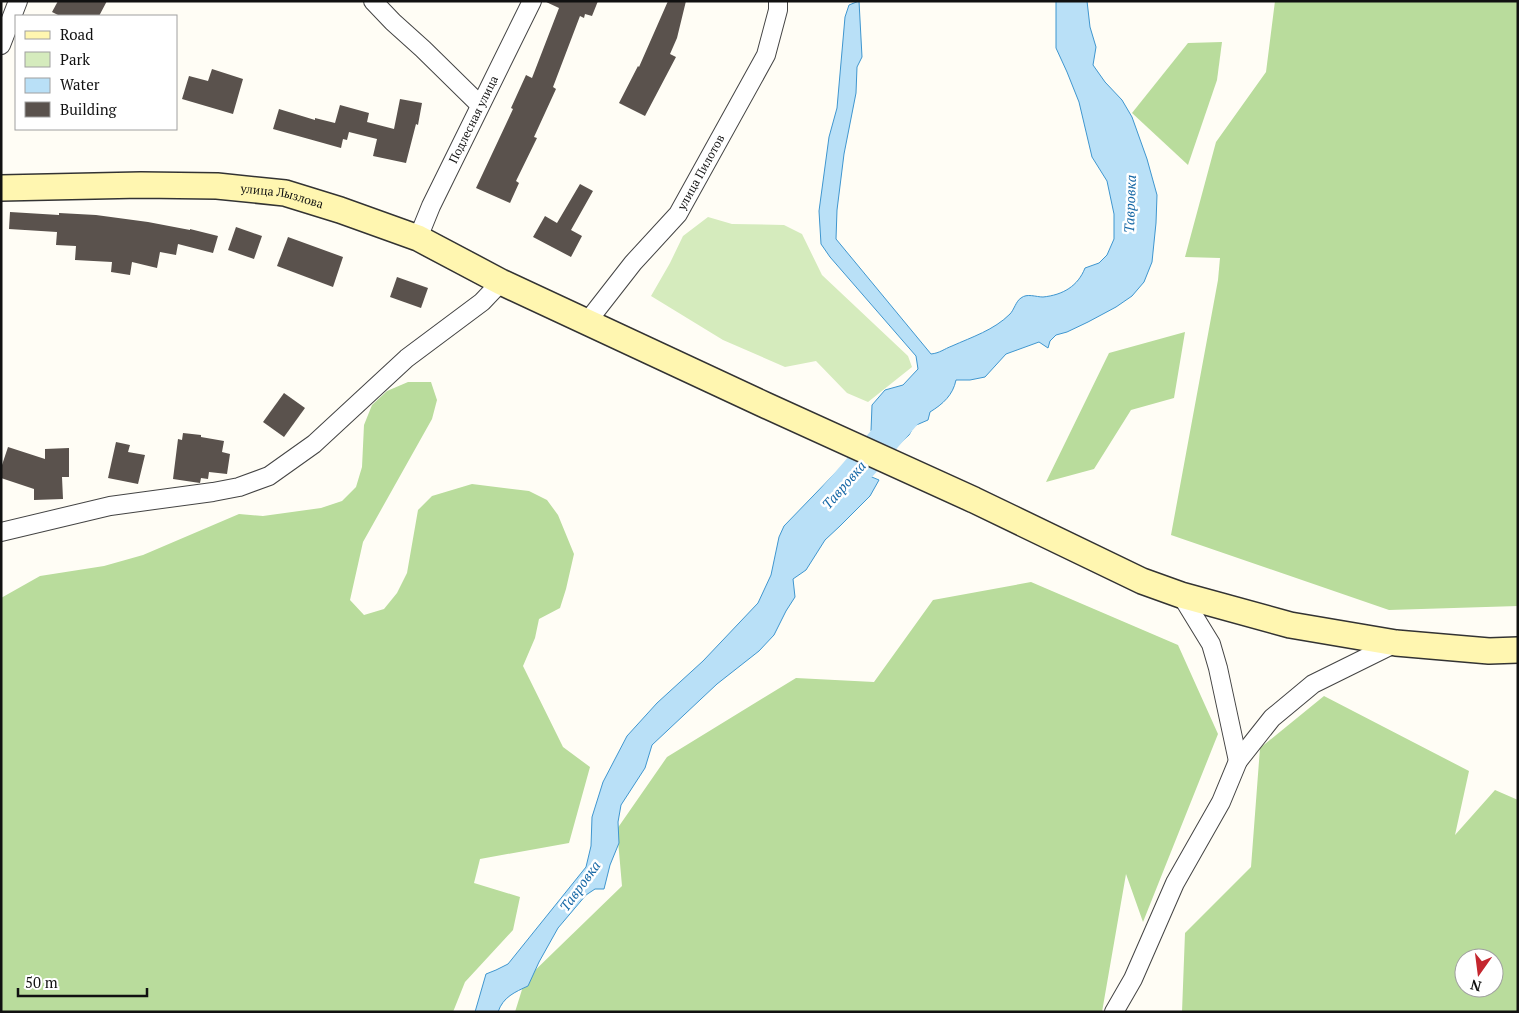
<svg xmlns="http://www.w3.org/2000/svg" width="1519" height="1013" font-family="'PT Serif',serif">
	<rect width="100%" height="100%" fill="#fffdf5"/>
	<path fill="#d5ebbd" d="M 708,217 L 732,224 L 784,225 L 802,234 L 822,275 L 908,356 L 912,367 L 868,402 L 847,393 L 816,361 L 785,367 L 723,340 L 651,296 L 670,263 L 683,236 Z"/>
	<g fill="#b9dc9c" fill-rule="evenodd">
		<path d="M 1275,1 L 1518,1 L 1518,606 L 1389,610 L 1171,535 L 1218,280 L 1220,258 L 1185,257 L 1216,142 L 1266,72 Z"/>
		<path d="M 1222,42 L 1217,80 L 1188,165 L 1132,113 L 1188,43 Z"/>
		<path d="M 1185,332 L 1174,398 L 1131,410 L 1094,469 L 1046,482 L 1109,353 Z"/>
		<path d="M 408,382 L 431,382 L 437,400 L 432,419 L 363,542 L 350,600 L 364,615 L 384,609 L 397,593 L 407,573 L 418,510 L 432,496 L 472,484 L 529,491 L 547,500 L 558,515 L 574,554 L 566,589 L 560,608 L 539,619 L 535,638 L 523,666 L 563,747 L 590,767 L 569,843 L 480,859 L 474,883 L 520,897 L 513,930 L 465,982 L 453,1012 L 1,1012 L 1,598 L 40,576 L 104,566 L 143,555 L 239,514 L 263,516 L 321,508 L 342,501 L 356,487 L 362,467 L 364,425 L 372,405 L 387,391 Z"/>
		<path d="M 1031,582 L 1178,645 L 1218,734 L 1143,922 L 1126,874 L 1102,1012 L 515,1012 L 525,980 L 622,886 L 617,829 L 667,757 L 796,678 L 874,682 L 933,600 Z"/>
		<path d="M 1324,696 L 1469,771 L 1455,835 L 1495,790 L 1518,800 L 1518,1012 L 1182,1012 L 1185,933 L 1251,867 L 1260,748 ZM 1464,958 L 1494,958 L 1494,988 L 1464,988 Z"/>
	</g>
	<g fill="#b9e0f7" stroke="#3f96cf">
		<path d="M 859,1 L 862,57 L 857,67 L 856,93 L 844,154 L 837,210 L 836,239 L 931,354 C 940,353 944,349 952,346 C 972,337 994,330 1010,314 C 1014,310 1016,301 1021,298 C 1027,293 1036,297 1043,297 C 1063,295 1078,286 1085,268 L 1099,263 L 1107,255 L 1114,239 L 1114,214 L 1107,181 L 1092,157 L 1079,102 L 1067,72 L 1056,48 L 1056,1 L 1087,1 L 1090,27 L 1096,47 L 1093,65 L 1105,82 L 1122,100 L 1132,117 L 1147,159 L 1157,195 L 1156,223 L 1152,262 L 1144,282 L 1132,296 L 1116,307 L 1088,322 L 1067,332 L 1056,335 L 1050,341 L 1048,348 L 1039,342 L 1006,354 L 985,377 L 970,380 L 956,380 C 953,395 943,404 930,412 L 928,420 L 914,426 L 909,435 L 899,444 L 871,431 L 872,405 L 885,390 L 903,385 L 918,369 L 916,356 L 830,257 L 821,244 L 819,211 L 829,137 L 837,108 L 845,17 L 849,5 Z"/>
		<path d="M 843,465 L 879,480 L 870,496 L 840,526 L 825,540 L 806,570 L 793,579 L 795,597 L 786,611 L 774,635 L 759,651 L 717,684 L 652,745 L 645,768 L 621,805 L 618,822 L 619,843 L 610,865 L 604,889 L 595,889 L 586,895 L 558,928 L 539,962 L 528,986 C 515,992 503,997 498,1012 L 475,1012 L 486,974 L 496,970 L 508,964 L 586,867 L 591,846 L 592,817 L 603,782 L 627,736 L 657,703 L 703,661 L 758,603 L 771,575 L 779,537 L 784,526 Z"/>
	</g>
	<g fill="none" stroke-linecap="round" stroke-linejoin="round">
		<path stroke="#b9e0f7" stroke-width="31" d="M 829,503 L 913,406"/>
	</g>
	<g fill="#5a524d">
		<path d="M 58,1 L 107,1 L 99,16 L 60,16 L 52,12 Z"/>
		<path d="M 544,1 L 598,1 L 592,16 L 585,14 L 584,18 L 580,16 L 553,87 L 556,89 L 534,137 L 537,138 L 516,181 L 519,183 L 510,203 L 476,188 L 513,109 L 511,108 L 526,75 L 532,78 L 559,8 Z"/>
		<path d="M 668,1 L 686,1 L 677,38 L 670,54 L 676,57 L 645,116 L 619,103 L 638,66 L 639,67 Z"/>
		<path d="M 212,69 L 243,79 L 233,114 L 182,99 L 189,76 L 208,81 Z"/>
		<path d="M 400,99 L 422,103 L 418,125 L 416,124 L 406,163 L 373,156 L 377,139 L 349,132 L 347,140 L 343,139 L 341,148 L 273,129 L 279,109 L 315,120 L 315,118 L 335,123 L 340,105 L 369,113 L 367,122 L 394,129 Z"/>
		<path d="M 580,184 L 593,191 L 571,230 L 582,236 L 571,257 L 533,237 L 545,216 L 557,223 Z"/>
		<path d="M 10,212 L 59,215 L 59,213 L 96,215 L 148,222 L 190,230 L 190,229 L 218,236 L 213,253 L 178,244 L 176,255 L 160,252 L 157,268 L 132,262 L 130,275 L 111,272 L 112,262 L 75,260 L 76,246 L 56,245 L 57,232 L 9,229 Z"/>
		<path d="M 236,227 L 262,236 L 254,259 L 228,250 Z"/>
		<path d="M 288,237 L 343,257 L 333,287 L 277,266 Z"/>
		<path d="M 397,277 L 428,288 L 421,308 L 390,297 Z"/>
		<path d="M 284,393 L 305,408 L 284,437 L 263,422 Z"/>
		<path d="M 183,433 L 201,435 L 201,437 L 224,441 L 222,452 L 230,454 L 227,474 L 209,472 L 208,479 L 201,478 L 200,483 L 173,479 L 178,439 L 182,440 Z"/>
		<path d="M 116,442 L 130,445 L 128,452 L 145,455 L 138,484 L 108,478 Z"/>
		<path d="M 8,447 L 45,459 L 45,449 L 69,448 L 69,477 L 62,477 L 63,499 L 34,500 L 34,489 L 1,478 L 1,468 Z"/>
	</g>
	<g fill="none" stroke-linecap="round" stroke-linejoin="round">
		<g stroke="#444" stroke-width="20">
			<g id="street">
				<path d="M 373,1 L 393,22 L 423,49 L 480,105"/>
				<path d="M 1,45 L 18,1"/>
				<path id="s1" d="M 418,238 L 431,206 L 532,1"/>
				<path id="s2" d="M 587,322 L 633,263 L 678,214 L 766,55 L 778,10 L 778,1"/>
				<path d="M 1,532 L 110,506 L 213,492 L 239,487 L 269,476 L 314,444 L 407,358 L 482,302 L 501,282"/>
				<path d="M 1181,595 L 1211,644 L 1218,668 L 1238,761"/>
				<path d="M 1114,1012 L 1133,979 L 1175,883 L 1221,802 L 1238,761 L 1272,718 L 1313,684 L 1396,643"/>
			</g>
		</g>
		<g stroke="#333" stroke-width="28">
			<g id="secondary">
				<path id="s3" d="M 1,188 L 141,185 L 217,186 L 285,193 L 340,210 L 418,238 L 501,282 L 765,405 L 974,500 L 1142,581 L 1181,595 L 1290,625 L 1396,643 L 1489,651 L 1518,650"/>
			</g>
		</g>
		<use href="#street" stroke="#fff" stroke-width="18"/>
		<use href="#secondary" stroke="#fff6b0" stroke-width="25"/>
	</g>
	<g text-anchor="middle" stroke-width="5" stroke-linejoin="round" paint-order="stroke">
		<g font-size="12" fill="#111" stroke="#fff">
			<text dy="4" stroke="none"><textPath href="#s1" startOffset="131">Подлесная улица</textPath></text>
			<text dy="4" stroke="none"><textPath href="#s2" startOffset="189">улица Пилотов</textPath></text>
			<text dy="4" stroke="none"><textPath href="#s3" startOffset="282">улица Лызлова</textPath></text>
		</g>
		<g font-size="14" font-style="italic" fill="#1768a6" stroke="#fff">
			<text transform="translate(1130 204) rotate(-88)" y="5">Тавровка</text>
			<text transform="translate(844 485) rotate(-49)" y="5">Тавровка</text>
			<text transform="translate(580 886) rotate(-54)" y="5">Тавровка</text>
		</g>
	</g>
	<rect width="1519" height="1013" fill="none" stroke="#111111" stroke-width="5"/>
	<rect x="15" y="15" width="162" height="115" fill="#ffffff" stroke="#a0a0a0"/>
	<rect x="25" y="31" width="25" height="8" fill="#fff6b0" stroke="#a0a0a0"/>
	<text x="60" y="40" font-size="15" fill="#111111">Road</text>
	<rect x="25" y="52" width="25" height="15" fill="#d5ebbd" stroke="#a0a0a0"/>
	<text x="60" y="65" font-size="15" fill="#111111">Park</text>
	<rect x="25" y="78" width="25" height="15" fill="#b9e0f7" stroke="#a0a0a0"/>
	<text x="60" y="90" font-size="15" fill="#111111">Water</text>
	<rect x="25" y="102" width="25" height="15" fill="#5a524d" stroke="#a0a0a0"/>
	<text x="60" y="115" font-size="15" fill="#111111">Building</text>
	<g transform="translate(1479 973) rotate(194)"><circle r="24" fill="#ffffff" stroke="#a0a0a0"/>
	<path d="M0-4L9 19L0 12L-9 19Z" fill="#c4262e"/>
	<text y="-8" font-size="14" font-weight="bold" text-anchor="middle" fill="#111111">N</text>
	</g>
	<path d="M18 988v8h129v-8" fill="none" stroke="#111111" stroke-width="2.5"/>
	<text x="25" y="988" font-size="15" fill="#111111" stroke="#ffffff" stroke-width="4" paint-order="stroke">50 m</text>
</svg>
